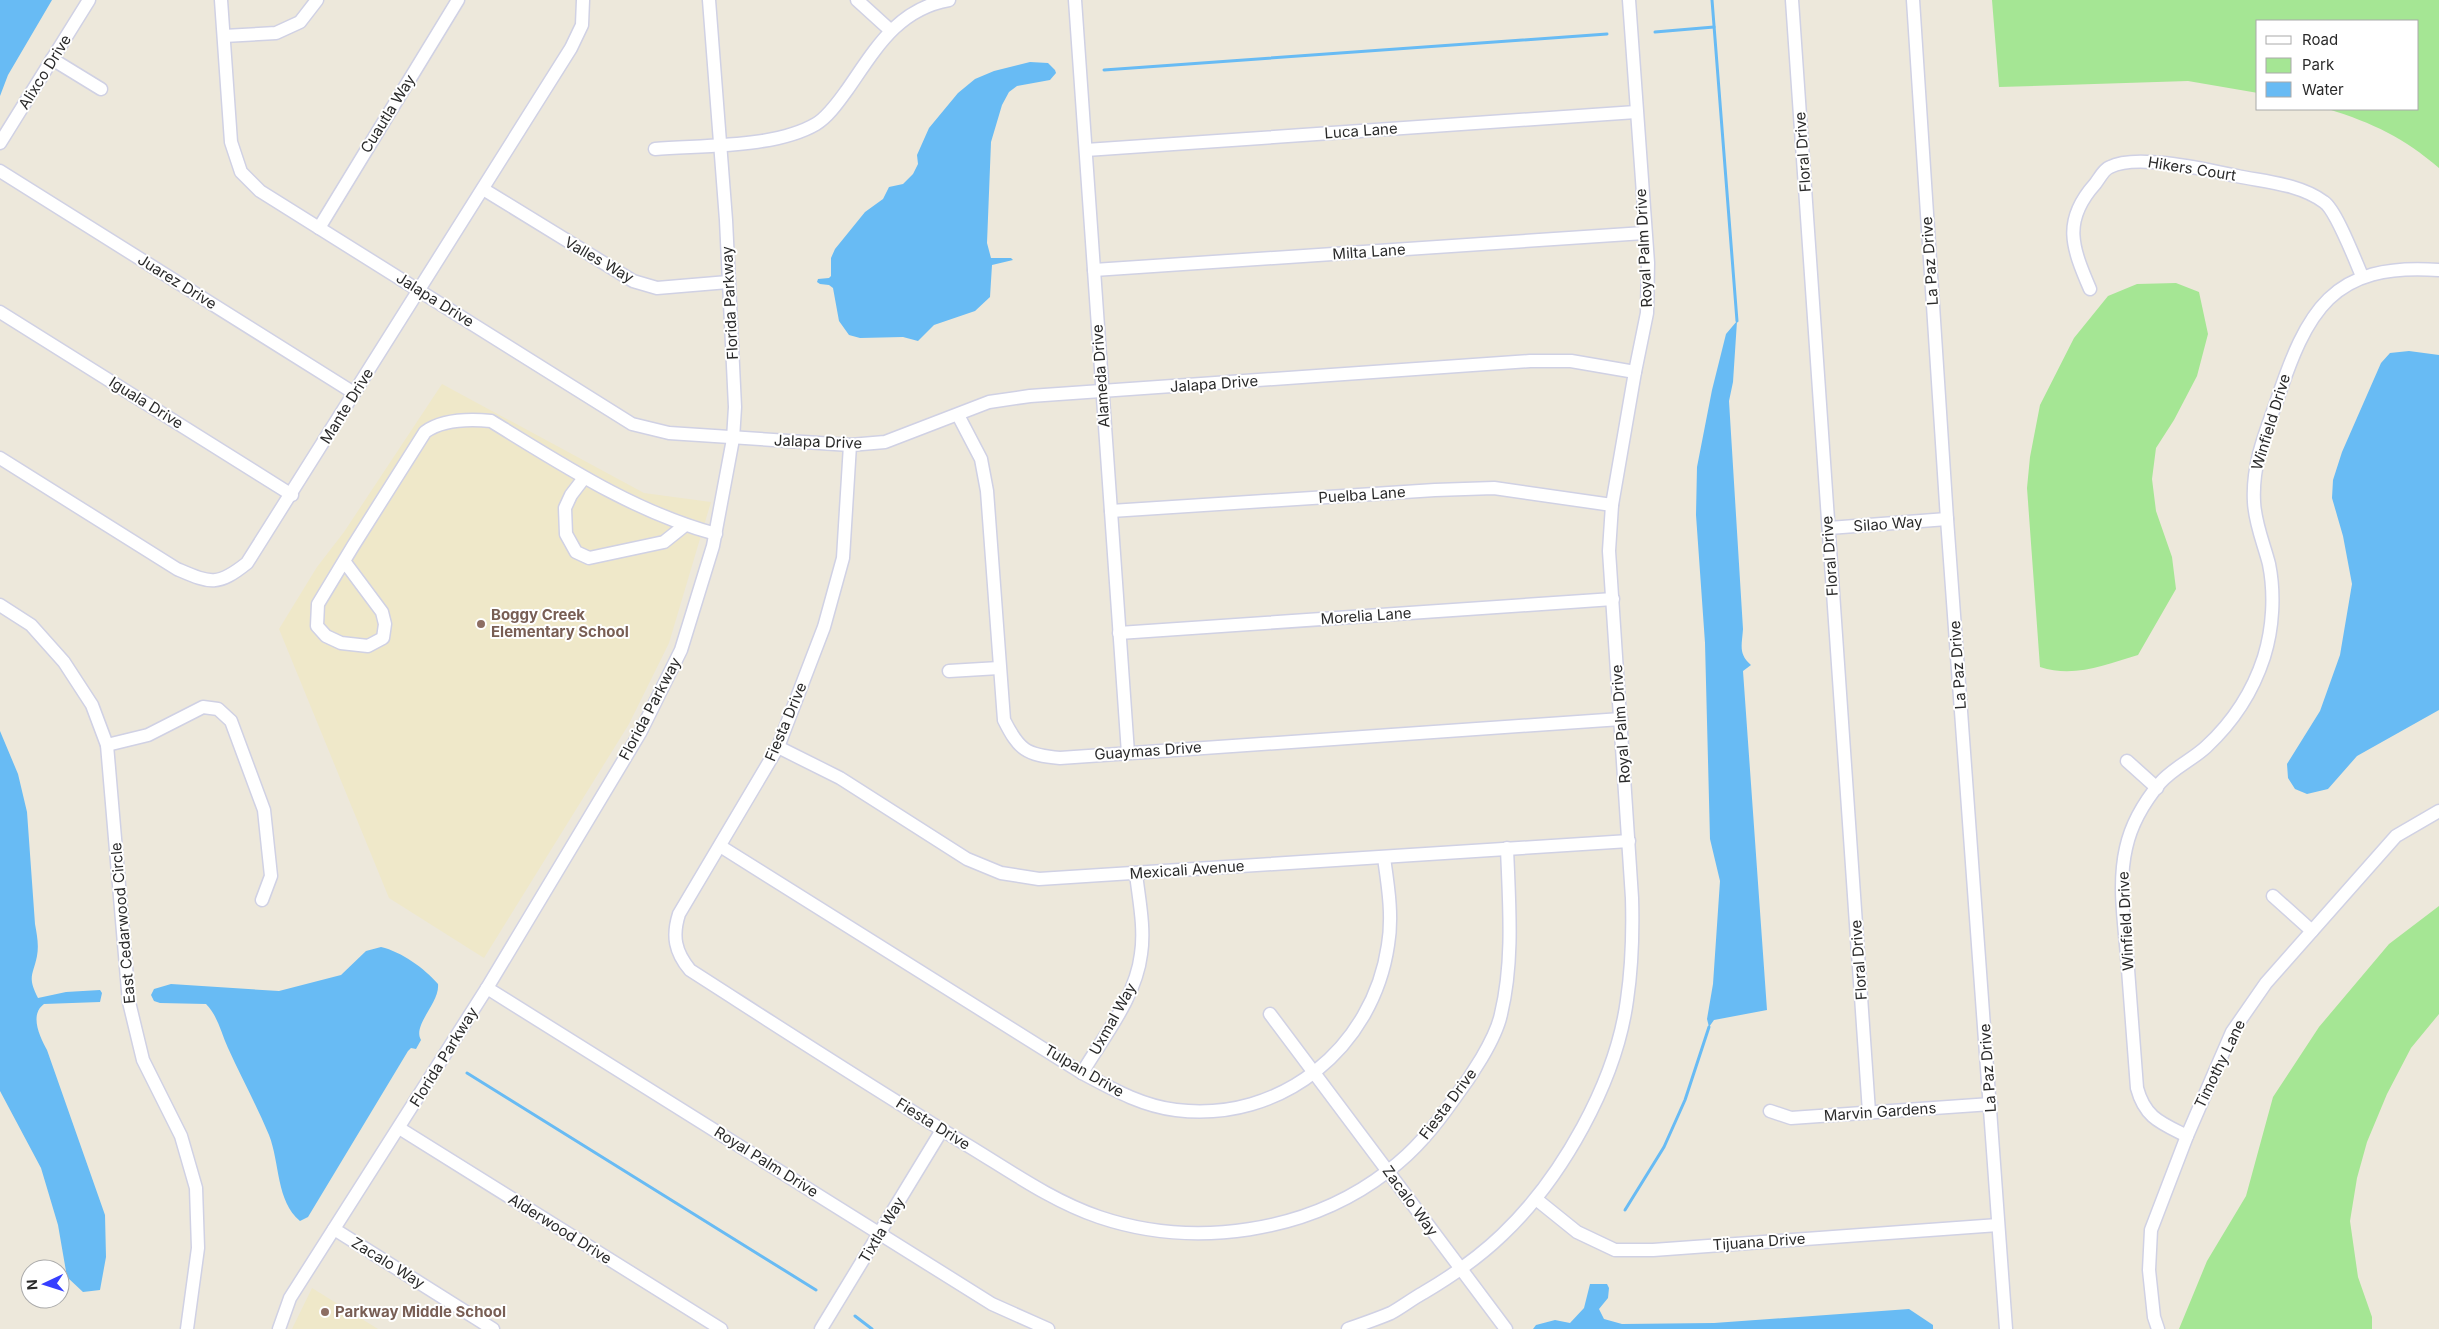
<svg xmlns="http://www.w3.org/2000/svg" width="2439" height="1329" font-family="Inter,sans-serif">
	<rect width="100%" height="100%" fill="#ede8db"/>
	<g fill="#efe8c9">
		<path d="M 442,384 L 644,493 L 711,502 L 669,643 L 629,724 L 484,958 L 389,898 L 279,629 L 317,567 L 344,532 Z"/>
		<path d="M 312,1288 L 378,1329 L 292,1329 Z"/>
	</g>
	<g fill="#a5e694">
		<path d="M 1992,0 L 2439,0 L 2439,168 C 2404,138 2373,123 2328,109 L 2418,109 L 2418,21 L 2258,21 L 2258,93 L 2188,81 L 1999,87 Z"/>
		<path d="M 2176,283 L 2199,292 L 2208,334 L 2197,376 L 2174,420 L 2156,448 L 2152,479 L 2156,511 L 2172,557 L 2176,589 L 2138,655 C 2105,665 2074,678 2040,667 L 2027,488 L 2030,457 L 2040,405 L 2074,338 L 2108,296 L 2137,284 Z"/>
		<path d="M 2439,906 L 2439,1014 L 2411,1048 L 2387,1094 L 2367,1142 L 2357,1178 L 2350,1221 L 2358,1277 L 2372,1317 L 2372,1329 L 2179,1329 L 2207,1261 L 2246,1196 L 2273,1097 L 2319,1027 L 2389,944 Z"/>
	</g>
	<g fill="#68bbf4">
		<path d="M 0,0 L 52,0 L 8,75 L 0,96 Z"/>
		<path d="M 1030,62 L 1048,63 L 1055,70 L 1056,73 L 1050,80 L 1017,86 L 1009,92 L 1002,105 L 991,142 L 987,243 L 991,258 L 1011,258 L 1013,260 L 992,265 L 990,297 L 975,311 L 934,325 L 918,341 L 903,337 L 860,338 L 849,335 L 839,321 L 833,288 L 829,285 L 820,284 L 817,282 L 818,279 L 829,278 L 831,276 L 831,258 L 835,249 L 865,212 L 883,199 L 889,187 L 903,184 L 913,174 L 918,164 L 917,155 L 929,128 L 958,93 L 975,79 L 994,71 Z"/>
		<path d="M 1737,321 L 1733,382 L 1729,401 L 1743,629 C 1742,645 1738,654 1751,665 L 1743,671 L 1767,1010 L 1714,1020 L 1709,1027 L 1707,1019 L 1713,984 L 1720,881 L 1710,839 L 1705,643 L 1696,515 L 1697,467 L 1712,390 L 1726,334 Z"/>
		<path d="M 2409,351 L 2439,355 L 2439,710 L 2357,756 L 2328,789 L 2307,794 L 2295,789 L 2288,778 L 2287,764 L 2320,711 L 2340,655 L 2352,584 L 2343,536 L 2332,498 L 2333,480 L 2342,452 L 2381,363 L 2390,353 Z"/>
		<path d="M 0,731 L 18,774 L 27,812 L 35,924 C 37,935 39,945 37,956 C 33,976 27,976 38,998 L 66,992 L 100,990 L 102,993 L 100,1002 L 44,1004 C 29,1015 40,1037 47,1050 L 105,1215 L 106,1257 L 100,1290 L 83,1292 L 67,1277 L 58,1225 L 41,1168 L 0,1091 Z"/>
		<path d="M 381,947 C 402,952 424,968 438,984 C 440,1003 412,1025 421,1040 L 416,1049 L 411,1048 L 408,1051 L 308,1217 L 300,1221 C 276,1201 280,1163 269,1135 C 257,1106 241,1077 228,1048 C 221,1033 218,1016 206,1004 L 160,1003 L 154,1001 L 151,995 L 154,989 L 171,984 L 279,991 L 341,975 L 366,951 Z"/>
		<path d="M 1590,1284 L 1607,1284 L 1609,1288 L 1608,1298 L 1599,1309 L 1604,1319 L 1622,1324 L 1714,1323 L 1909,1309 L 1933,1325 L 1933,1329 L 1533,1329 L 1536,1325 L 1555,1320 L 1570,1323 L 1584,1308 Z"/>
	</g>
	<g fill="none" stroke-linecap="round" stroke-linejoin="round">
		<g stroke="#68bbf4" stroke-width="3">
			<path d="M 1712,0 L 1737,321"/>
			<path d="M 1655,32 L 1714,27"/>
			<path d="M 1104,70 L 1607,34"/>
			<path d="M 467,1073 L 816,1290"/>
			<path d="M 1625,1210 L 1664,1147 L 1685,1100 L 1709,1027"/>
			<path d="M 855,1316 L 872,1329"/>
		</g>
		<g stroke="#d0d1e4" stroke-width="15">
			<g id="minor">
				<path d="M 221,0 L 231,142 L 241,172 L 260,191 L 632,424 L 669,433 L 850,445 L 885,442 L 989,402 L 1030,396 L 1530,361 L 1571,361 L 1635,372"/>
				<path d="M 857,0 L 890,30"/>
				<path d="M 1075,0 L 1128,753"/>
				<path d="M 1792,0 L 1869,1112"/>
				<path d="M 1913,0 L 1947,519 L 2006,1329"/>
				<path d="M 224,36 L 276,33 L 300,22 L 317,0"/>
				<path d="M 52,59 L 101,89"/>
				<path d="M 0,143 L 89,0"/>
				<path d="M 655,149 C 703,145 775,148 816,124 C 828,117 839,101 847,90 C 875,50 897,9 949,0"/>
				<path d="M 1086,150 L 1636,112"/>
				<path d="M 0,171 L 354,393"/>
				<path d="M 483,189 L 633,281 L 657,288 L 728,282"/>
				<path d="M 319,228 L 458,0"/>
				<path d="M 1094,270 L 1644,233"/>
				<path d="M 2090,289 C 2072,247 2062,221 2095,184 C 2099,179 2104,169 2110,167 C 2136,153 2208,170 2237,176 C 2266,182 2300,184 2324,202 C 2336,210 2355,260 2362,276"/>
				<path d="M 0,312 L 292,495"/>
				<path d="M 958,415 L 981,459 L 987,491 L 1004,720 C 1019,750 1026,755 1060,758 L 1621,719"/>
				<path d="M 850,445 L 843,558 L 824,627 L 778,747 L 679,914 C 672,936 675,952 690,970 C 782,1029 874,1089 967,1145 C 1010,1171 1052,1201 1099,1217 C 1194,1249 1308,1233 1388,1171 C 1415,1151 1435,1126 1454,1099 C 1470,1078 1496,1039 1501,1014 C 1514,960 1509,903 1507,848"/>
				<path d="M 0,458 L 177,569 C 210,583 217,587 247,563 L 571,48 L 582,25 L 583,0"/>
				<path d="M 584,478 L 571,495 L 565,508 L 566,534 L 576,552 L 589,558 L 664,542 L 684,526"/>
				<path d="M 1111,511 L 1435,490 L 1494,488 L 1612,505"/>
				<path d="M 1829,528 L 1947,519"/>
				<path d="M 344,561 L 382,612 L 385,624 L 383,638 L 368,646 L 341,643 L 326,636 L 317,626 L 318,604 L 353,546 L 425,432 C 443,419 470,419 491,421 C 563,465 634,512 716,534"/>
				<path d="M 0,605 L 31,625 L 64,662 L 92,705 L 107,745 L 129,1002 L 143,1060 L 181,1136 L 196,1188 L 198,1248 L 187,1329"/>
				<path d="M 1119,633 L 1613,599"/>
				<path d="M 949,671 L 999,668"/>
				<path d="M 107,745 L 148,735 L 203,707 L 218,709 L 231,721 L 264,810 L 271,876 L 262,900"/>
				<path d="M 778,747 L 840,778 L 967,859 L 1001,873 L 1039,879 L 1629,841"/>
				<path d="M 2127,761 L 2157,788"/>
				<path d="M 720,846 L 1082,1073 C 1112,1089 1142,1106 1176,1110 C 1281,1123 1373,1048 1388,945 C 1393,916 1388,886 1384,858"/>
				<path d="M 2273,896 L 2312,931"/>
				<path d="M 487,988 L 992,1304 L 1048,1329"/>
				<path d="M 1270,1014 L 1506,1329"/>
				<path d="M 1082,1073 C 1104,1036 1136,997 1141,954 C 1145,928 1139,900 1136,874"/>
				<path d="M 1770,1111 L 1791,1118 L 1991,1104"/>
				<path d="M 399,1128 L 721,1329"/>
				<path d="M 2187,1136 C 2161,1123 2145,1118 2137,1088 C 2134,1044 2130,1000 2127,956 C 2124,920 2118,883 2126,848 C 2131,825 2145,801 2160,783 C 2173,768 2192,760 2206,747 C 2233,722 2253,691 2264,657 C 2273,628 2275,594 2269,564 C 2264,544 2255,524 2254,502 C 2252,466 2264,436 2276,403 C 2307,311 2331,262 2439,270"/>
				<path d="M 1536,1199 L 1577,1232 L 1615,1250 L 1653,1250 L 1998,1225"/>
				<path d="M 334,1229 L 493,1329"/>
				<path d="M 279,1329 L 290,1298 L 487,988 L 640,733 L 681,650 L 713,546 L 733,439 L 735,407 L 726,220 L 709,0"/>
				<path d="M 821,1329 L 942,1130"/>
				<path d="M 1348,1329 C 1362,1324 1377,1319 1391,1313 C 1402,1307 1412,1299 1423,1293 C 1452,1276 1478,1258 1502,1235 C 1562,1178 1616,1082 1627,1000 C 1632,966 1633,932 1632,898 L 1609,551 L 1612,505 L 1635,372 L 1647,313 L 1648,263 L 1629,0"/>
				<path d="M 2158,1329 L 2154,1317 L 2149,1270 L 2151,1230 L 2187,1136 L 2232,1032 L 2266,983 L 2396,836 L 2439,811"/>
			</g>
		</g>
		<use href="#minor" stroke="#fff" stroke-width="12"/>
	</g>
	<g fill="#8d6e63" stroke="#fff" stroke-width="2">
		<circle cx="481" cy="624" r="5"/>
		<circle cx="325" cy="1312" r="5"/>
	</g>
	<g text-anchor="middle" stroke-width="4" stroke-linejoin="round" paint-order="stroke">
		<g font-size="15" fill="#2a2a2a" stroke="#fff">
			<text transform="translate(45 72) rotate(-58)" y="5">Alixco Drive</text>
			<text transform="translate(388 114) rotate(-58)" y="5">Cuautla Way</text>
			<text transform="translate(1361 131) rotate(-4)" y="5">Luca Lane</text>
			<text transform="translate(1803 152) rotate(-94)" y="5">Floral Drive</text>
			<text transform="translate(2192 169) rotate(9)" y="5">Hikers Court</text>
			<text transform="translate(1644 248) rotate(-93)" y="5">Royal Palm Drive</text>
			<text transform="translate(1369 252) rotate(-4)" y="5">Milta Lane</text>
			<text transform="translate(599 260) rotate(30)" y="5">Valles Way</text>
			<text transform="translate(1930 261) rotate(-94)" y="5">La Paz Drive</text>
			<text transform="translate(177 282) rotate(32)" y="5">Juarez Drive</text>
			<text transform="translate(435 300) rotate(32)" y="5">Jalapa Drive</text>
			<text transform="translate(730 303) rotate(-93)" y="5">Florida Parkway</text>
			<text transform="translate(1101 376) rotate(-94)" y="5">Alameda Drive</text>
			<text transform="translate(1214 384) rotate(-4)" y="5">Jalapa Drive</text>
			<text transform="translate(146 403) rotate(32)" y="5">Iguala Drive</text>
			<text transform="translate(347 406) rotate(-58)" y="5">Mante Drive</text>
			<text transform="translate(2271 422) rotate(-73)" y="5">Winfield Drive</text>
			<text transform="translate(818 442) rotate(2)" y="5">Jalapa Drive</text>
			<text transform="translate(1362 495) rotate(-4)" y="5">Puelba Lane</text>
			<text transform="translate(1888 524) rotate(-4)" y="5">Silao Way</text>
			<text transform="translate(1830 556) rotate(-94)" y="5">Floral Drive</text>
			<text transform="translate(1366 616) rotate(-4)" y="5">Morelia Lane</text>
			<text transform="translate(1958 665) rotate(-94)" y="5">La Paz Drive</text>
			<text transform="translate(650 709) rotate(-62)" y="5">Florida Parkway</text>
			<text transform="translate(786 722) rotate(-67)" y="5">Fiesta Drive</text>
			<text transform="translate(1621 724) rotate(-94)" y="5">Royal Palm Drive</text>
			<text transform="translate(1148 751) rotate(-4)" y="5">Guaymas Drive</text>
			<text transform="translate(1187 870) rotate(-4)" y="5">Mexicali Avenue</text>
			<text transform="translate(2126 921) rotate(-93)" y="5">Winfield Drive</text>
			<text transform="translate(123 923) rotate(-95)" y="5">East Cedarwood Circle</text>
			<text transform="translate(1859 960) rotate(-94)" y="5">Floral Drive</text>
			<text transform="translate(1113 1019) rotate(-61)" y="5">Uxmal Way</text>
			<text transform="translate(444 1057) rotate(-58)" y="5">Florida Parkway</text>
			<text transform="translate(2220 1064) rotate(-64)" y="5">Timothy Lane</text>
			<text transform="translate(1988 1068) rotate(-94)" y="5">La Paz Drive</text>
			<text transform="translate(1084 1071) rotate(30)" y="5">Tulpan Drive</text>
			<text transform="translate(1448 1104) rotate(-53)" y="5">Fiesta Drive</text>
			<text transform="translate(1880 1112) rotate(-4)" y="5">Marvin Gardens</text>
			<text transform="translate(933 1124) rotate(32)" y="5">Fiesta Drive</text>
			<text transform="translate(766 1162) rotate(32)" y="5">Royal Palm Drive</text>
			<text transform="translate(1410 1201) rotate(54)" y="5">Zacalo Way</text>
			<text transform="translate(560 1229) rotate(32)" y="5">Alderwood Drive</text>
			<text transform="translate(882 1230) rotate(-59)" y="5">Tixtla Way</text>
			<text transform="translate(1759 1242) rotate(-4)" y="5">Tijuana Drive</text>
			<text transform="translate(388 1263) rotate(32)" y="5">Zacalo Way</text>
		</g>
		<g font-size="15" font-weight="bold" fill="#785e54" stroke="#fff" text-anchor="start">
			<text x="491" y="620">Boggy Creek<tspan x="491" dy="17">Elementary School</tspan></text>
			<text x="335" y="1317">Parkway Middle School</text>
		</g>
	</g>
	<rect x="2256" y="20" width="162" height="90" fill="#ffffff" stroke="#aaaaaa"/>
	<rect x="2266" y="36" width="25" height="8" fill="#ffffff" stroke="#aaaaaa"/>
	<text x="2302" y="45" font-size="15" fill="#2a2a2a">Road</text>
	<rect x="2266" y="58" width="25" height="15" fill="#a5e694" stroke="#aaaaaa"/>
	<text x="2302" y="70" font-size="15" fill="#2a2a2a">Park</text>
	<rect x="2266" y="82" width="25" height="15" fill="#68bbf4" stroke="#aaaaaa"/>
	<text x="2302" y="95" font-size="15" fill="#2a2a2a">Water</text>
	<g transform="translate(45 1284) rotate(266)"><circle r="24" fill="#ffffff" stroke="#aaaaaa"/>
	<path d="M0-4L9 19L0 12L-9 19Z" fill="#363fff"/>
	<text y="-8" font-size="14" font-weight="bold" text-anchor="middle" fill="#2a2a2a">N</text>
	</g>
</svg>
